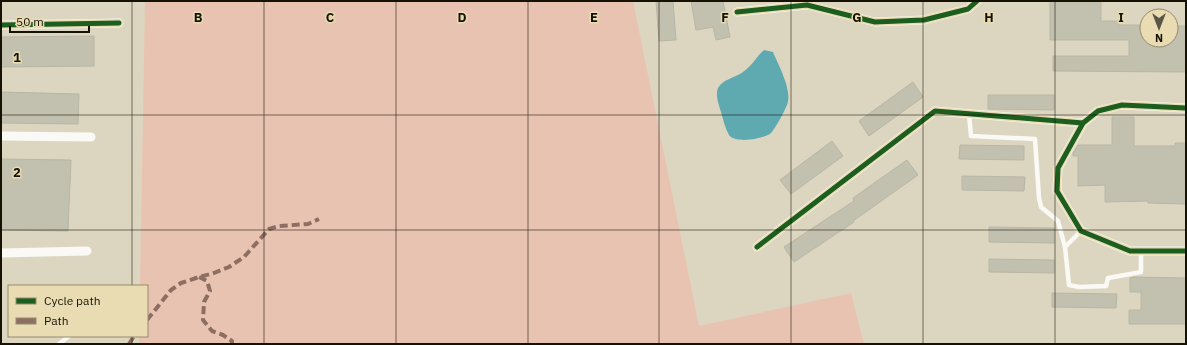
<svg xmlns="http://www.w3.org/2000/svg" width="1187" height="345" font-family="'IBM Plex Sans',sans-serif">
	<rect width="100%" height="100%" fill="#dcd6c0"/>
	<path fill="#e9c3b1" d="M 145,1 L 633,1 L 699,326 L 851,293 L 864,344 L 139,344 L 139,336 L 147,336 L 147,286 L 140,286 Z"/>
	<path fill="#5fa9b1" d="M 764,50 L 773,52 C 778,64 791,88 788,101 C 788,106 775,129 771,133 C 764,139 735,144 729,135 C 725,128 723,119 721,112 C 719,105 715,95 718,88 C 723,79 735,78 743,72 C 752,66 756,57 764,50 Z"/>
	<g fill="#c2c0ae" stroke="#b8b6a4">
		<path d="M 656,1 L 673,1 L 676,40 L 659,41 Z"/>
		<path d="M 691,1 L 723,1 L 730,37 L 716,40 L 713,27 L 696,30 Z"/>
		<path d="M 1050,1 L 1101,1 L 1101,21 L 1119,21 L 1119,25 L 1147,25 L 1147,40 L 1171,40 L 1171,26 L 1186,26 L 1186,72 L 1053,71 L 1053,56 L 1129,56 L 1129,40 L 1050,40 Z"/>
		<path d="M 94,36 L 94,66 L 1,67 L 1,37 Z"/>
		<path d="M 913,82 L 923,97 L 869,136 L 859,121 Z"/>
		<path d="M 1,92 L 79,94 L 78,124 L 1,123 Z"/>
		<path d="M 988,95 L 1054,95 L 1054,110 L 988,109 Z"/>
		<path d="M 1112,117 L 1134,117 L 1134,146 L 1175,146 L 1175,143 L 1186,143 L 1186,204 L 1148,203 L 1148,201 L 1105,202 L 1105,185 L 1078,186 L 1078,156 L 1073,156 L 1073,153 L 1078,145 L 1112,145 Z"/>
		<path d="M 832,141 L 843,156 L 791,194 L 780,180 Z"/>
		<path d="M 960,145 L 1024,146 L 1024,160 L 959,159 Z"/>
		<path d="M 1,159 L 71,160 L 68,231 L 1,230 Z"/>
		<path d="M 907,160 L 918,175 L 853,221 L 854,222 L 794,262 L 784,247 L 854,201 L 853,198 Z"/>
		<path d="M 962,176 L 1025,177 L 1024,191 L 962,190 Z"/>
		<path d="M 989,227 L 1054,228 L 1054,243 L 989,242 Z"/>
		<path d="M 989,259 L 1054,260 L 1054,273 L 989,272 Z"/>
		<path d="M 1133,277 L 1186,278 L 1186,324 L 1129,324 L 1129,310 L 1141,310 L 1141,292 L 1130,292 L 1130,278 Z"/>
		<path d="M 1052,293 L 1117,294 L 1116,308 L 1052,307 Z"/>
	</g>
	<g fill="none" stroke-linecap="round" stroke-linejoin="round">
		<g stroke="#faf9f6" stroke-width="4.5">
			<path d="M 969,114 L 971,136 L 1035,139 L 1039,198 L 1041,207 L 1058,221 L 1065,247"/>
			<path d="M 1081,231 L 1065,247 L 1069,285 L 1079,287 L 1106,286 L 1108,278 L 1141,272 L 1141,251"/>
			<path d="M 59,344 L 69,336"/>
		</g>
		<g stroke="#faf9f6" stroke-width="9">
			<path d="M 737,12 L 807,5 L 875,22 L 924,20 L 968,9 L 977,1"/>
			<path d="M 1,25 L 119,23"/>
			<path d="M 1186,108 L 1122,105 L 1098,111 L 1083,123 L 1058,168 L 1057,191 L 1081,231 L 1130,251 L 1186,251"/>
			<path d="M 1,136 L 91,137"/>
			<path d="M 757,247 L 935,111 L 1083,123"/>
			<path d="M 1,253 L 87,251"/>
		</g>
		<g stroke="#8d6e63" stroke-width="4" stroke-dasharray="8 4" stroke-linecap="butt">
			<path d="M 199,277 L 207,281 L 210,291 L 204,302 L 203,320 L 212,331 L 223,335 L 232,341 L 232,344"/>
			<path d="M 147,320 L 171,290 L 181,283 L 199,277 L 214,273 L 229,267 L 244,257 L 269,229 L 279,226 L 308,224 L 319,219"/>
			<path d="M 129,344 L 134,336"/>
		</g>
		<g stroke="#e9dcb3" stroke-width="8">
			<g id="cycleway">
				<path d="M 737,12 L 807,5 L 875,22 L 924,20 L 968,9 L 977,1"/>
				<path d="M 1,25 L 119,23"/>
				<path d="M 1186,108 L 1122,105 L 1098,111 L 1083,123 L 1058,168 L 1057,191 L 1081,231 L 1130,251 L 1186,251"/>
				<path d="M 757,247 L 935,111 L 1083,123"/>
			</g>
		</g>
		<use href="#cycleway" stroke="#1b5e20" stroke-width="5"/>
	</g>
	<path fill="none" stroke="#151103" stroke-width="1" stroke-opacity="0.55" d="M 132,1 L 132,286M 264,1 L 264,344M 396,1 L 396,344M 528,1 L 528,344M 659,1 L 659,344M 791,1 L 791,344M 923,1 L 923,344M 1055,1 L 1055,344M 1,115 L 1186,115M 1,230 L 1186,230M 132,336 L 132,344"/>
	<g font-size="13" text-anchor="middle" font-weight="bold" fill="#151103" stroke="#e9dcb3" stroke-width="3" stroke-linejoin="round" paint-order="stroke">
		<text x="198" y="22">B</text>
		<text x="330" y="22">C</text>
		<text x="462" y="22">D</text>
		<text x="594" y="22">E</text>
		<text x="725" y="22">F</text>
		<text x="857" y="22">G</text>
		<text x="989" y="22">H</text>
		<text x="1121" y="22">I</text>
		<text x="17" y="62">1</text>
		<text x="17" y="177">2</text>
	</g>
	<rect width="1187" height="345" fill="none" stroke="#151103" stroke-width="4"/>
	<rect x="8" y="285" width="140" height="52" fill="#e9dcb3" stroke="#948b6d"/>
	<rect x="16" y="298" width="20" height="6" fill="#1b5e20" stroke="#948b6d"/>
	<text x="44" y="305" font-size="12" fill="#151103">Cycle path</text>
	<rect x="16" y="318" width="20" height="6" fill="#8d6e63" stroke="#948b6d"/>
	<text x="44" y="325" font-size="12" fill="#151103">Path</text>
	<g transform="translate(1159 28) rotate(180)"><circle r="19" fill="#e9dcb3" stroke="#948b6d"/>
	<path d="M0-3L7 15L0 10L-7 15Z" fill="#5b5645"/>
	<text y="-6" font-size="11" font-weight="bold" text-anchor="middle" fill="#151103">N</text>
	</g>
	<path d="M10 26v6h79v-6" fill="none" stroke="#151103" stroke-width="2"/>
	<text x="16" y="26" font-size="12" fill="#151103" stroke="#e9dcb3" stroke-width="3" paint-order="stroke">50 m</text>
</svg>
